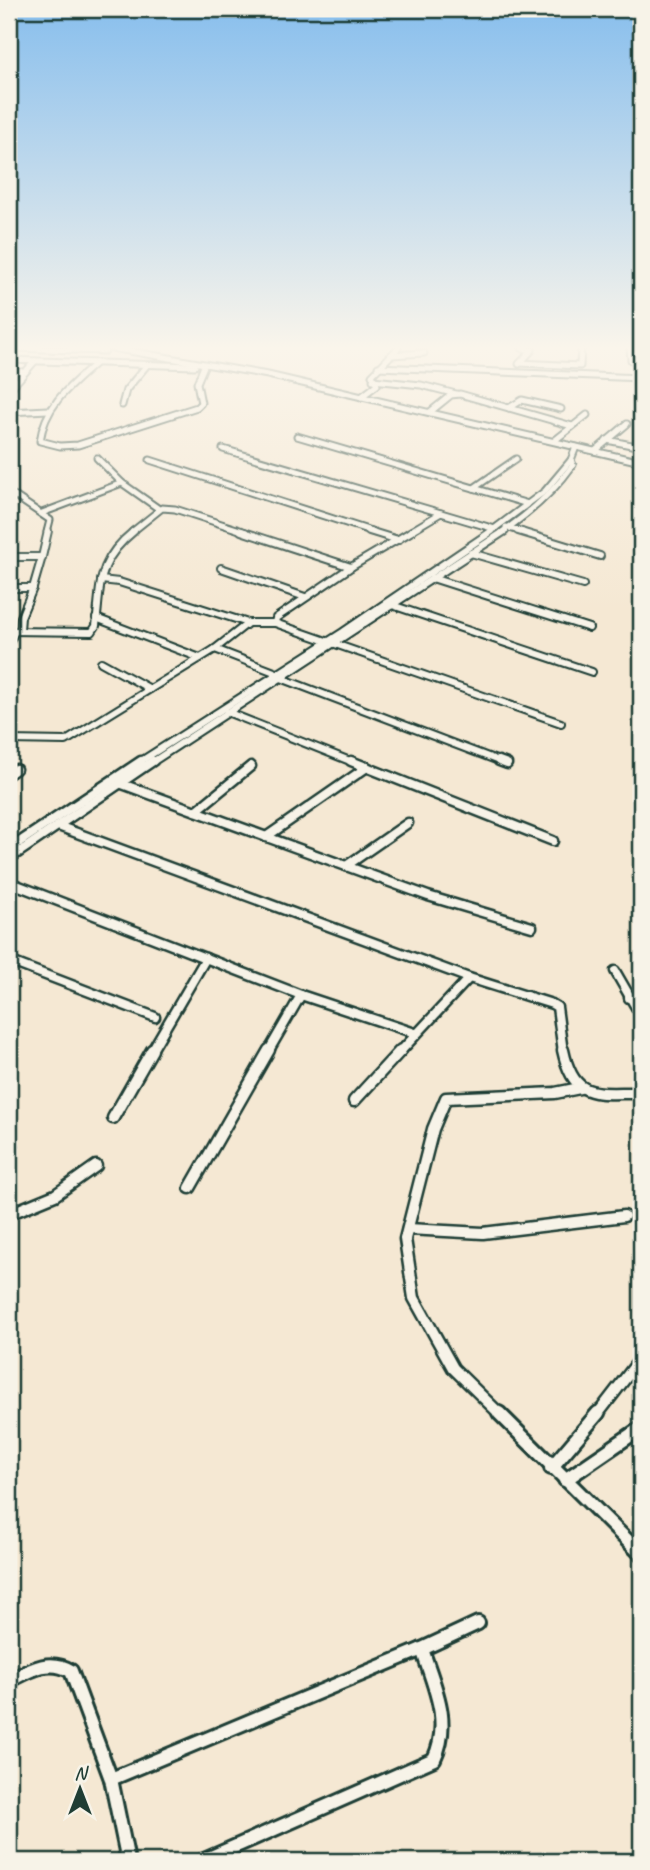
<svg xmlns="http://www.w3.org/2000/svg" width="650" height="1870" font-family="Caveat,sans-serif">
	<rect width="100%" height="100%" fill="#f5e8d3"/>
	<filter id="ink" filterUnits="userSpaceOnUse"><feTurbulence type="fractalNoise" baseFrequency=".0143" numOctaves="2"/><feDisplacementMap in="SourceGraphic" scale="14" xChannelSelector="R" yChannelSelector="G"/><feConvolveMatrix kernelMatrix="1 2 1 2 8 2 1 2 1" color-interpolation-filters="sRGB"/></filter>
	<g filter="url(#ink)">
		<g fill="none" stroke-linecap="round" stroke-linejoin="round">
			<g stroke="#1f3d34" stroke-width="9">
				<g id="minor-far4">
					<path d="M 16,348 L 105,351"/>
					<path d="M 112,348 L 268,375 L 641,462"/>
					<path d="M 630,348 L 631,360"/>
					<path d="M 391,355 L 424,353"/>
					<path d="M 9,360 L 195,366"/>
					<path d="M 96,363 C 70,386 45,405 40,441 L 60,446 L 78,445 L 197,407 L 201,403 L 197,383 L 204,366"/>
					<path d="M 520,363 L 580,366 L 581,348"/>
					<path d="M 519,364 L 532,350 L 522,348"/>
					<path d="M 378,367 L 641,378"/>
					<path d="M 9,371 L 24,372"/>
					<path d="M 373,380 L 421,385 L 456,394"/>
					<path d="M 13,386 L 35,361"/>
					<path d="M 361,397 L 377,385 L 372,375 L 398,348"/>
					<path d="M 122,405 L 126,390 L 147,365"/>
					<path d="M 509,408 L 522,400 L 561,409"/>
					<path d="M 9,412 L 48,410"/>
					<path d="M 430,412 L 451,395 L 460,394 L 572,426"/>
					<path d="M 297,436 L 528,504"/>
					<path d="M 607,440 L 641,447"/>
					<path d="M 554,441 L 587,415"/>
					<path d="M 223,449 L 441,513"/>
					<path d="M 595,451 L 627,424"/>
					<path d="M 97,458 L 122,483 L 159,509"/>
					<path d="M 150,460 L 374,532"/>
					<path d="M 474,488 L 516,459"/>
					<path d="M 9,492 L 50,520 L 47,532"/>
					<path d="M 42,513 L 122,483"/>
					<path d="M 506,527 L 523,532"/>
					<path d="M 132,532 L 162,508 L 175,509 L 246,532"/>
					<path d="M 409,532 L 441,513 L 495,529"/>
					<path d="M 490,532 L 545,491 L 571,460"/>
					<path d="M 502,532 C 530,513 554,492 573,465 L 571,460 L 576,447"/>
				</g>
			</g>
			<g stroke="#1f3d34" stroke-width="10">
				<g id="minor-far3">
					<path d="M 241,531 L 351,567 L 412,531"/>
					<path d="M 369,531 L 398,540"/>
					<path d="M 518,531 L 600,556"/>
					<path d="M 471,553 L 583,585"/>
					<path d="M 9,557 L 42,557 L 33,588"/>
					<path d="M 42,557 L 48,531"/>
					<path d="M 221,568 L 305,597"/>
					<path d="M 432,578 L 589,628"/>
					<path d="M 101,580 L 119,582 L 248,623 L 275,623 L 561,723"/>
					<path d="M 9,588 L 33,588 L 21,617 L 20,630"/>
					<path d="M 392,605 L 592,672"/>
					<path d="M 96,618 L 200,658"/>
					<path d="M 248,623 L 215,649 L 277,673"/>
					<path d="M 275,623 L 276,618 L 351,567"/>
					<path d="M 9,631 L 92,632 L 96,626 C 101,582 97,561 134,531"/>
					<path d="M 9,644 L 15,631"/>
					<path d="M 101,662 L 150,689"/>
					<path d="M 281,678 L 504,763"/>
					<path d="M 227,712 L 355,763"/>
					<path d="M 9,740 L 66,741 L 215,649"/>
					<path d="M 138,763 L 343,632 L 492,531"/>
					<path d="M 151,763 L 505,531"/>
				</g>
			</g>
			<g stroke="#1f3d34" stroke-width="13">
				<g id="minor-far2">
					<path d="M 351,761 L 553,841"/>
					<path d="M 499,761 L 507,764"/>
					<path d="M 9,774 L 16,769"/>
					<path d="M 122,784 L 428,896 L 532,927"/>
					<path d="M 196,811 L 251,766"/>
					<path d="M 58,826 L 469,978 L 552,1004 L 557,1007 L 563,1052"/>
					<path d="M 266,837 L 367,767"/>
					<path d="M 9,849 L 141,761"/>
					<path d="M 9,859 L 153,761"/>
					<path d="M 346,866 L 408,823"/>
					<path d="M 9,882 L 301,995 L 268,1052"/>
					<path d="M 9,961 L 155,1017"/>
					<path d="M 615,971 L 641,1016"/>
					<path d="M 301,995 L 415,1033"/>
					<path d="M 629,998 L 641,997"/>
					<path d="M 151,1052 L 206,958"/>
					<path d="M 400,1052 L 469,978"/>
				</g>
			</g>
			<g stroke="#1f3d34" stroke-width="15">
				<g id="minor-far1">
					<path d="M 563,1050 C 574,1102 597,1092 641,1093"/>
					<path d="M 354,1101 L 401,1050"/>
					<path d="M 113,1118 L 152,1050"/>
					<path d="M 9,1146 L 12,1145"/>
					<path d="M 190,1188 L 269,1050"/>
					<path d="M 9,1214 L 55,1195 L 96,1166"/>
					<path d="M 408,1229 L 483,1233 L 624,1216"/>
					<path d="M 501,1415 L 453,1368 L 414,1298 L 405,1239 L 433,1129 L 446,1098 L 555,1093 L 580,1088"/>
					<path d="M 597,1415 L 641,1358"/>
				</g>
			</g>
			<g stroke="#1f3d34" stroke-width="18">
				<g id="minor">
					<path d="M 499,1413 L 641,1554"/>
					<path d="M 551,1468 L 598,1413"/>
					<path d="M 565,1480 L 641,1428"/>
					<path d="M 9,1681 C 30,1670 49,1658 71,1671 L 111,1779 L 128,1861"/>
					<path d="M 111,1779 L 422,1649"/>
					<path d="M 202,1861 L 434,1759 C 452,1721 434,1686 422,1649 L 478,1623"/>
				</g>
			</g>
			<use href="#minor-far4" stroke="#f7f3e8" stroke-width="5"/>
			<use href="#minor-far3" stroke="#f7f3e8" stroke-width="6"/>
			<use href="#minor-far2" stroke="#f7f3e8" stroke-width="8"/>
			<use href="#minor-far1" stroke="#f7f3e8" stroke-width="10"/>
			<use href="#minor" stroke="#f7f3e8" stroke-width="12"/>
		</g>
	</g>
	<linearGradient id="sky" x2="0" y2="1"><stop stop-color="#87beed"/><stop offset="0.57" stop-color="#faf5eb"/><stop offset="1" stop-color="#faf5eb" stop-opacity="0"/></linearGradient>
	<rect width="650" height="610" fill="url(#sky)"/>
	<rect width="650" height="1870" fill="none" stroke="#f7f3e8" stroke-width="35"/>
	<rect x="18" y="18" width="615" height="1835" fill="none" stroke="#1f3d34" stroke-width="2.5" filter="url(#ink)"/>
	<g transform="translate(80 1789)" stroke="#f7f3e8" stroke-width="5" paint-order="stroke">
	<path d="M0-5L12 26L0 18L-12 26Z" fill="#1f3d34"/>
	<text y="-10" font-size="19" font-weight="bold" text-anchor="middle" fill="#1f3d34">N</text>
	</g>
</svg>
